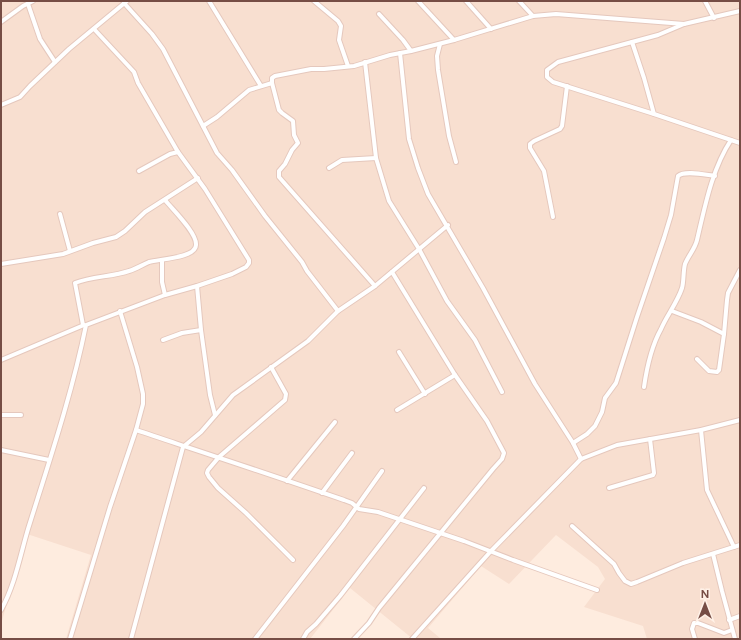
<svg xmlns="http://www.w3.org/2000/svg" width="741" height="640" font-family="Figtree,sans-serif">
	<rect width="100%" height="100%" fill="#feecdf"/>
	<path fill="#f8dfd0" d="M 1,1 L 740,1 L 740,639 L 647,639 L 643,626 L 584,607 L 605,579 L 598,567 L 556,535 L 509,584 L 481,566 L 428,628 L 440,638 L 440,639 L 413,639 L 350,588 L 310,639 L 66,639 L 91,555 L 27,534 L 1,624 Z"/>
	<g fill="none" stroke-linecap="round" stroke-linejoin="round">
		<g stroke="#e5c8bd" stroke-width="6">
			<g id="minor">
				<path d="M 209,1 L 261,86"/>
				<path d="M 314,1 L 338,21 L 341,26 L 339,40 L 348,66"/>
				<path d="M 418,1 L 454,40"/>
				<path d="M 466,1 L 491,29"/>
				<path d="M 519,1 L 533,16"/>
				<path d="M 705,1 L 714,18"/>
				<path d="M 124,3 L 152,34 L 163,49 L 217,153 L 232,170 L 265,216 L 302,262 L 307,271 L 338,311"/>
				<path d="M 28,4 L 40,39 L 55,62"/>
				<path d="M 379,14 L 403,40 L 411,51"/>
				<path d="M 1,22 L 23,6 L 33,1"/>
				<path d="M 632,42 L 644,78 L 654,114 L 740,143"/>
				<path d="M 440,44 L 437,56 L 438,70 L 449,136 L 456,162"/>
				<path d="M 400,53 L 409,139 L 418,168 L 428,194 L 483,288 L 535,384 L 573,443 L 581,459"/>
				<path d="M 365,62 L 376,158 L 389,201 L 419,249 L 447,301 L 475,340 L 502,392"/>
				<path d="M 1,105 L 20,97 L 30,86 L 69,49 L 127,1"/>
				<path d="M 654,114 L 553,82 L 547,77 L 547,70 L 558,62 L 658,35 L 684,24 L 740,11"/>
				<path d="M 203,126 L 217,117 L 249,90 L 272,83"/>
				<path d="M 329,168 L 342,160 L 376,158"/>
				<path d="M 139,171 L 170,154 L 178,152"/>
				<path d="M 60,214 L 70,251"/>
				<path d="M 553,217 L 544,171 L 530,148 L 530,144 L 534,141 L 560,129 L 562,126 L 567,86"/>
				<path d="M 162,260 L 162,282 L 165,295"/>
				<path d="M 1,264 L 63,254 L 93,243 L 116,237 L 125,231 L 145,212 L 198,178"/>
				<path d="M 197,286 L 201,330 L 210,395 L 215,415"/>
				<path d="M 375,286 L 279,177 L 279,171 L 285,164 L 292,150 L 298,143 L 294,135 L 293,121 L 282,113 L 279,110 L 272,83 L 272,78 L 275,76 L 311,69 L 324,69 L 354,66 L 390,55 L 411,51 L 454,40 L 533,16 L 556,14 L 684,24"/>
				<path d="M 672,311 L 701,322 L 724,334"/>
				<path d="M 83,325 L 75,283 C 92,276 112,277 129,271 C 136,269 142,265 149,262 C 159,259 196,258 196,245 C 197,233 173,210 165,200"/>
				<path d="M 163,340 L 182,333 L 201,330"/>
				<path d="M 399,352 L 425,394"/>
				<path d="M 697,359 L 709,371 L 717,372 L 719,370 L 724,334 L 727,300 L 728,293 L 740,270"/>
				<path d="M 1,360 L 84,325"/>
				<path d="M 271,367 L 286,394 L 285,400 L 219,457 L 208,470 L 207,473 L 209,477 L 218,488 L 246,513 L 293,560"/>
				<path d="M 644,387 C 647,366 651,347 661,329 C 667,315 677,303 682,288 C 684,281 683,272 685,264 C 688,256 695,249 697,240 C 705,206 712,169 731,140"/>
				<path d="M 397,410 L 455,375"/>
				<path d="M 1,415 L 21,415"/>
				<path d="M 136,430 C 205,453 275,476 344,500 L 352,503 L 359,509 L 378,512 L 464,541 L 513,560 L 597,590"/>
				<path d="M 701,430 L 707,490 L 734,547"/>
				<path d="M 573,443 L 587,434 L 595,426 L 602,412 L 605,398 L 616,383 L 637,317 L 664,238 L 671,215 L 678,176 C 685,170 706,175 715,176"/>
				<path d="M 1,450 L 49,460"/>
				<path d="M 287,481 L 335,422"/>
				<path d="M 609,488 L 653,475 L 654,473 L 650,439"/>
				<path d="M 322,493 L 352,453"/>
				<path d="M 572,526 L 614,564 L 619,573 L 625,581 L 631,584 L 637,582 L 683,563 L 740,545"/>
				<path d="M 713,554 L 722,591 L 735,639"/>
				<path d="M 1,610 C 15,585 20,556 28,529 C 49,462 72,394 86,325 L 165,295 L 197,286 L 232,274 L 246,267 L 249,263 L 249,260 L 205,189 L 178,152 L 138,83 L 134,72 L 94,29"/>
				<path d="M 729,620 L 740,616"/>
				<path d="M 70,639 L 110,507 L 136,430 L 143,404 L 143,394 L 137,367 L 120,311"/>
				<path d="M 131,639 L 183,447 L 201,432 L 233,395 L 308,341 L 338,311 L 375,286 L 448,225"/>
				<path d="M 255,639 L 343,526 L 382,471"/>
				<path d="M 303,639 L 307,632 L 316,624 L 340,596 L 424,488"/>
				<path d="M 354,639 L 369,623 L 379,608 L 493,469 L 502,459 L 504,453 L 487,421 L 455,375 L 392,272"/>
				<path d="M 412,639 L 491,551 L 581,459 L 617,445 L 701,430 L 740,420"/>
				<path d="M 695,639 L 692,629 L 694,623 L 698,623 L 724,633 L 732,630"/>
			</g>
		</g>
		<use href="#minor" stroke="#fff" stroke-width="4"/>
	</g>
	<rect width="741" height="640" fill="none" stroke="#764d45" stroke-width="4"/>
	<g transform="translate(705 604)" stroke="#fff1e7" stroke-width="3" paint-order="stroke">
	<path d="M0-3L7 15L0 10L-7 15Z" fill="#764d45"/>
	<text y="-6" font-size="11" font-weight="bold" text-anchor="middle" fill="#764d45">N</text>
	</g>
</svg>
